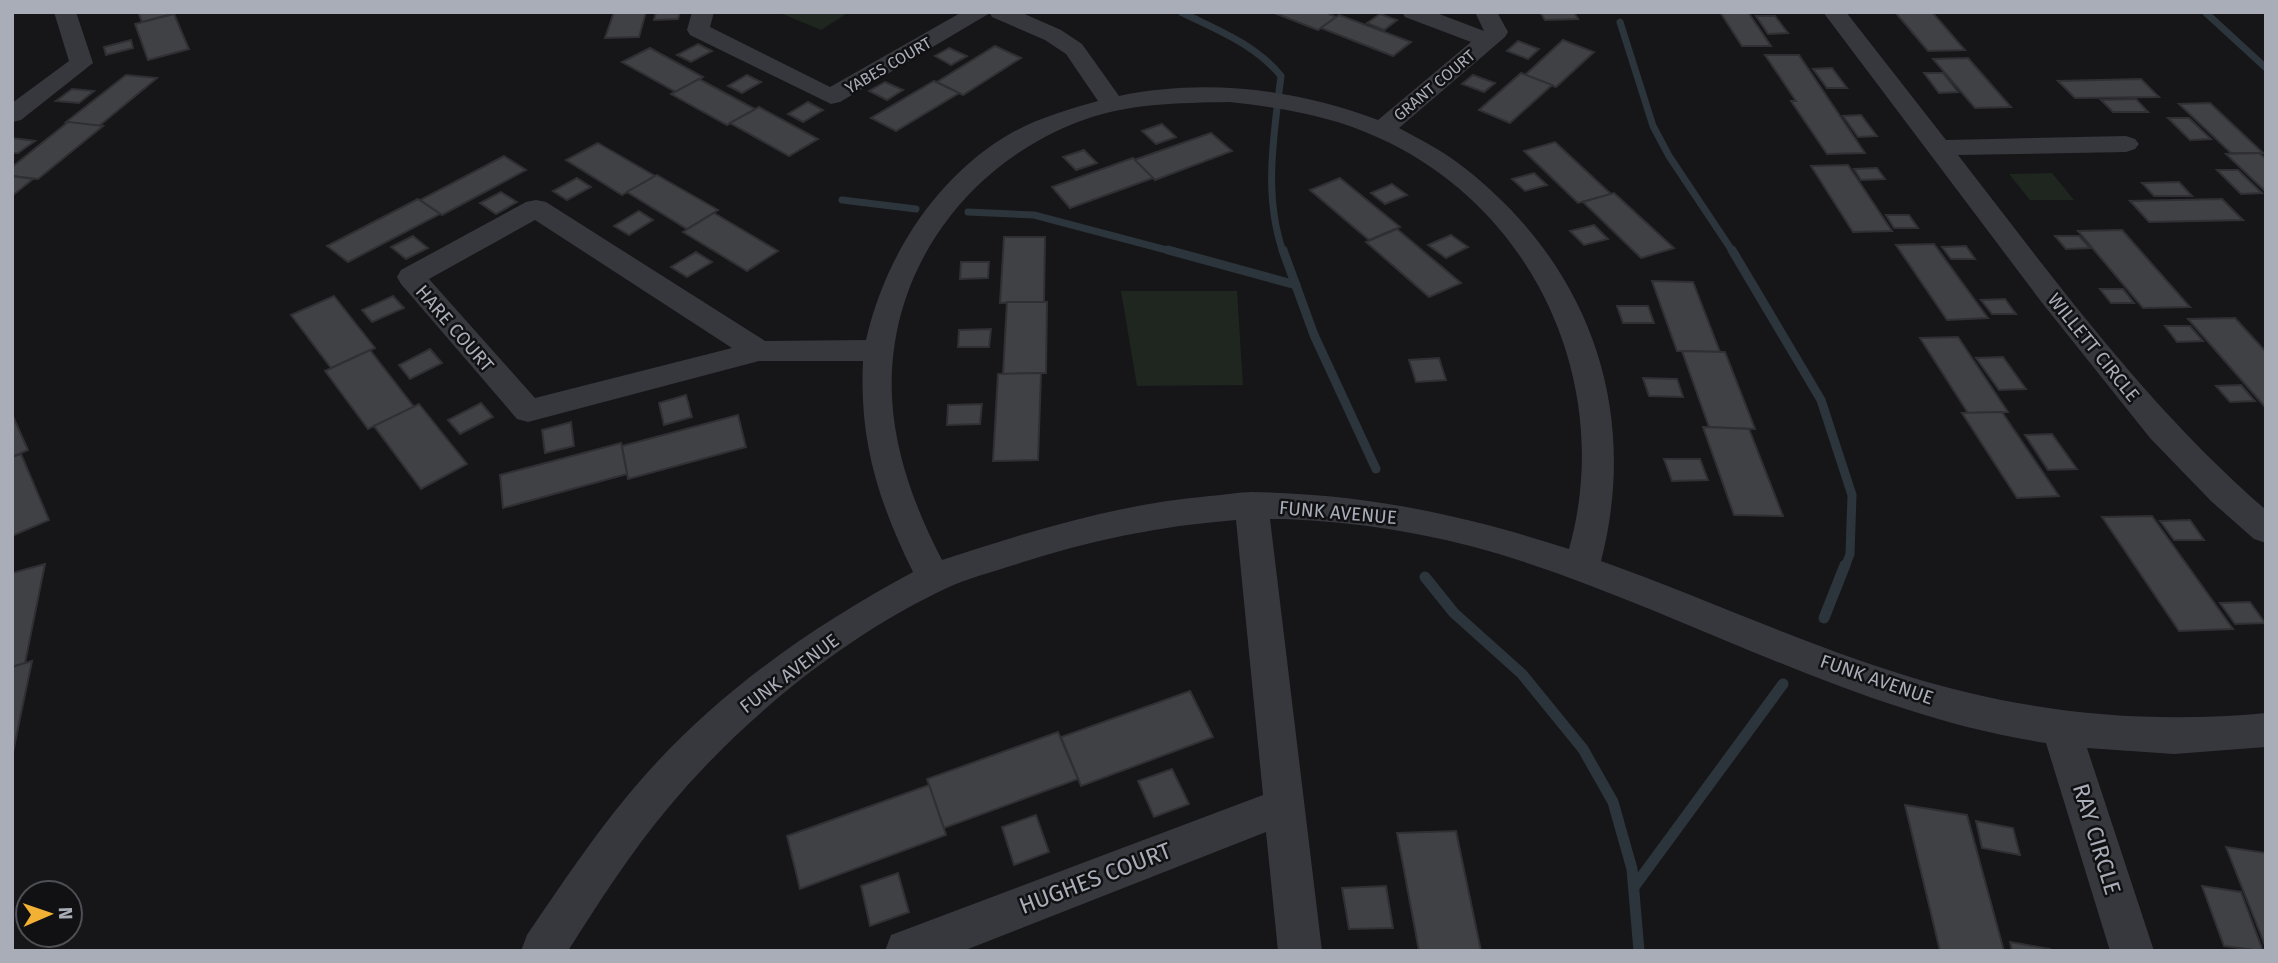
<svg xmlns="http://www.w3.org/2000/svg" width="2278" height="963" font-family="'Fira Sans',sans-serif">
	<rect width="100%" height="100%" fill="#161618"/>
	<g fill="#1e261f">
		<path d="M 778,12 L 849,12 L 821,30 Z"/>
		<path d="M 2052,173 L 2074,200 L 2030,200 L 2009,174 Z"/>
		<path d="M 1121,291 L 1237,291 L 1243,385 L 1137,386 Z"/>
	</g>
	<g fill="none" stroke-linecap="round" stroke-linejoin="round">
		<g stroke="#2c353c" stroke-width="7">
			<path d="M 1181,12 C 1217,30 1255,44 1281,76 C 1274,134 1263,195 1283,252"/>
			<path d="M 2205,12 L 2266,68"/>
			<path d="M 1620,22 L 1653,126 L 1669,156 L 1733,252"/>
			<path d="M 842,200 L 916,209"/>
			<path d="M 968,212 L 1034,215 L 1174,252"/>
		</g>
		<g stroke="#2c353c" stroke-width="9">
			<path d="M 1168,250 L 1296,285"/>
			<path d="M 1283,250 L 1314,335 L 1376,469"/>
			<path d="M 1732,250 L 1821,400 L 1852,495 L 1850,554 L 1845,567"/>
		</g>
		<g stroke="#2c353c" stroke-width="11">
			<path d="M 1425,577 L 1454,613 L 1522,674 L 1583,749 L 1613,802 L 1632,869 L 1639,951"/>
			<path d="M 1824,618 L 1845,565"/>
			<path d="M 1634,887 L 1783,684"/>
		</g>
	</g>
	<g fill="#404145" stroke="#303034" stroke-width="2">
		<path d="M 138,12 L 179,12 L 142,22 Z"/>
		<path d="M 614,12 L 646,12 L 639,37 L 605,38 Z"/>
		<path d="M 656,12 L 680,12 L 678,19 L 654,20 Z"/>
		<path d="M 1272,12 L 1325,12 L 1336,17 L 1318,30 Z"/>
		<path d="M 1540,12 L 1574,12 L 1578,19 L 1545,20 Z"/>
		<path d="M 1720,12 L 1748,12 L 1771,46 L 1742,46 Z"/>
		<path d="M 1895,12 L 1932,12 L 1965,50 L 1928,51 Z"/>
		<path d="M 174,14 L 189,49 L 148,60 L 135,24 Z"/>
		<path d="M 1380,14 L 1397,20 L 1384,30 L 1367,23 Z"/>
		<path d="M 1339,15 L 1411,42 L 1393,56 L 1321,28 Z"/>
		<path d="M 1756,16 L 1775,16 L 1788,33 L 1768,34 Z"/>
		<path d="M 131,40 L 133,48 L 106,55 L 104,47 Z"/>
		<path d="M 1563,40 L 1594,52 L 1556,87 L 1525,75 Z"/>
		<path d="M 1518,41 L 1539,49 L 1528,59 L 1507,51 Z"/>
		<path d="M 698,44 L 712,51 L 691,62 L 677,55 Z"/>
		<path d="M 995,46 L 1021,58 L 963,95 L 937,82 Z"/>
		<path d="M 650,48 L 703,77 L 676,92 L 622,62 Z"/>
		<path d="M 949,48 L 967,56 L 951,65 L 935,56 Z"/>
		<path d="M 1765,55 L 1799,55 L 1865,153 L 1827,154 L 1791,101 L 1796,101 Z"/>
		<path d="M 1968,58 L 2011,107 L 1975,108 L 1933,59 Z"/>
		<path d="M 1832,68 L 1847,88 L 1827,88 L 1813,69 Z"/>
		<path d="M 1521,73 L 1552,85 L 1510,123 L 1479,110 Z"/>
		<path d="M 1924,73 L 1943,73 L 1958,92 L 1939,93 Z"/>
		<path d="M 126,75 L 157,78 L 99,126 L 66,122 Z"/>
		<path d="M 747,75 L 761,82 L 742,93 L 728,86 Z"/>
		<path d="M 1473,75 L 1495,83 L 1484,92 L 1462,84 Z"/>
		<path d="M 699,79 L 755,109 L 727,125 L 671,94 Z"/>
		<path d="M 2141,79 L 2159,97 L 2075,98 L 2058,81 Z"/>
		<path d="M 934,81 L 959,93 L 896,131 L 871,118 Z"/>
		<path d="M 885,82 L 903,90 L 887,100 L 869,91 Z"/>
		<path d="M 72,89 L 94,91 L 79,103 L 56,101 Z"/>
		<path d="M 2136,99 L 2148,112 L 2113,112 L 2101,100 Z"/>
		<path d="M 808,102 L 823,110 L 803,122 L 788,114 Z"/>
		<path d="M 2210,103 L 2263,153 L 2231,153 L 2179,104 Z"/>
		<path d="M 759,107 L 818,139 L 789,156 L 730,123 Z"/>
		<path d="M 1861,115 L 1877,136 L 1858,137 L 1843,116 Z"/>
		<path d="M 2168,118 L 2189,118 L 2211,139 L 2190,140 Z"/>
		<path d="M 68,122 L 103,126 L 38,179 L 12,176 L 12,167 Z"/>
		<path d="M 1162,124 L 1176,137 L 1156,144 L 1142,131 Z"/>
		<path d="M 1211,133 L 1232,151 L 1155,180 L 1134,160 Z"/>
		<path d="M 12,138 L 35,141 L 18,153 L 12,153 Z"/>
		<path d="M 1555,142 L 1611,194 L 1578,203 L 1524,151 Z"/>
		<path d="M 598,143 L 655,176 L 622,195 L 566,160 Z"/>
		<path d="M 1084,150 L 1097,163 L 1076,170 L 1063,157 Z"/>
		<path d="M 2259,153 L 2266,159 L 2266,192 L 2226,154 Z"/>
		<path d="M 504,156 L 526,170 L 442,215 L 420,200 Z"/>
		<path d="M 1133,158 L 1153,178 L 1070,208 L 1052,187 Z"/>
		<path d="M 1848,165 L 1892,231 L 1853,232 L 1811,166 Z"/>
		<path d="M 1877,168 L 1885,179 L 1861,180 L 1854,169 Z"/>
		<path d="M 2217,170 L 2238,170 L 2262,193 L 2241,194 Z"/>
		<path d="M 1534,173 L 1547,185 L 1525,191 L 1512,179 Z"/>
		<path d="M 657,175 L 718,210 L 687,229 L 627,192 Z"/>
		<path d="M 12,176 L 33,179 L 12,196 Z"/>
		<path d="M 577,178 L 591,187 L 567,200 L 553,191 Z"/>
		<path d="M 1340,178 L 1400,227 L 1369,240 L 1310,190 Z"/>
		<path d="M 2179,182 L 2192,196 L 2154,196 L 2142,183 Z"/>
		<path d="M 1392,184 L 1407,195 L 1385,204 L 1371,193 Z"/>
		<path d="M 501,192 L 517,202 L 496,214 L 480,203 Z"/>
		<path d="M 1614,193 L 1674,248 L 1641,258 L 1583,202 Z"/>
		<path d="M 418,199 L 440,214 L 348,262 L 327,246 Z"/>
		<path d="M 2222,199 L 2243,220 L 2149,222 L 2130,201 Z"/>
		<path d="M 639,211 L 653,220 L 629,235 L 614,226 Z"/>
		<path d="M 714,213 L 778,251 L 747,271 L 683,232 Z"/>
		<path d="M 1886,215 L 1909,215 L 1918,228 L 1894,228 Z"/>
		<path d="M 1594,225 L 1608,239 L 1584,245 L 1570,231 Z"/>
		<path d="M 1397,229 L 1461,283 L 1429,297 L 1366,242 Z"/>
		<path d="M 2122,230 L 2190,307 L 2143,308 L 2078,231 Z"/>
		<path d="M 1451,235 L 1468,247 L 1446,258 L 1428,245 Z"/>
		<path d="M 413,236 L 428,248 L 406,259 L 391,247 Z"/>
		<path d="M 2055,236 L 2079,236 L 2090,248 L 2066,249 Z"/>
		<path d="M 1004,237 L 1045,237 L 1044,302 L 1000,303 Z"/>
		<path d="M 1934,244 L 1988,318 L 1947,320 L 1896,245 Z"/>
		<path d="M 1966,246 L 1975,259 L 1951,259 L 1942,247 Z"/>
		<path d="M 696,252 L 712,262 L 687,277 L 671,267 Z"/>
		<path d="M 961,262 L 989,262 L 988,278 L 960,279 Z"/>
		<path d="M 1652,281 L 1693,282 L 1720,352 L 1677,351 Z"/>
		<path d="M 2100,289 L 2123,289 L 2134,303 L 2111,303 Z"/>
		<path d="M 334,296 L 375,348 L 331,368 L 291,315 Z"/>
		<path d="M 393,296 L 404,308 L 372,322 L 362,310 Z"/>
		<path d="M 2005,299 L 2016,314 L 1992,314 L 1981,300 Z"/>
		<path d="M 1007,302 L 1047,302 L 1046,373 L 1003,374 Z"/>
		<path d="M 1617,306 L 1648,306 L 1654,323 L 1623,323 Z"/>
		<path d="M 2235,318 L 2266,352 L 2266,408 L 2188,319 Z"/>
		<path d="M 2165,326 L 2190,326 L 2203,341 L 2177,342 Z"/>
		<path d="M 991,329 L 989,347 L 958,347 L 959,330 Z"/>
		<path d="M 1958,337 L 2008,412 L 1968,413 L 1920,338 Z"/>
		<path d="M 430,349 L 442,363 L 410,379 L 399,365 Z"/>
		<path d="M 370,350 L 414,407 L 368,429 L 325,371 Z"/>
		<path d="M 1682,351 L 1725,352 L 1755,429 L 1709,427 Z"/>
		<path d="M 2003,357 L 2026,389 L 1999,390 L 1976,358 Z"/>
		<path d="M 1439,358 L 1446,380 L 1416,382 L 1409,360 Z"/>
		<path d="M 1041,373 L 1038,460 L 993,461 L 998,374 Z"/>
		<path d="M 1643,378 L 1677,379 L 1683,397 L 1649,396 Z"/>
		<path d="M 2241,385 L 2255,401 L 2230,402 L 2216,386 Z"/>
		<path d="M 686,395 L 692,417 L 664,425 L 659,403 Z"/>
		<path d="M 481,403 L 493,417 L 460,434 L 448,420 Z"/>
		<path d="M 419,404 L 467,464 L 421,489 L 374,426 Z"/>
		<path d="M 982,404 L 980,424 L 947,425 L 948,405 Z"/>
		<path d="M 2002,412 L 2059,496 L 2017,498 L 1962,413 Z"/>
		<path d="M 12,414 L 28,450 L 12,457 Z"/>
		<path d="M 738,415 L 746,447 L 628,479 L 622,446 Z"/>
		<path d="M 571,422 L 574,446 L 545,453 L 542,430 Z"/>
		<path d="M 1703,427 L 1749,429 L 1783,516 L 1734,515 Z"/>
		<path d="M 2052,434 L 2077,469 L 2048,470 L 2025,435 Z"/>
		<path d="M 621,443 L 627,474 L 503,508 L 500,475 Z"/>
		<path d="M 21,454 L 49,520 L 12,536 L 12,457 Z"/>
		<path d="M 1664,459 L 1700,459 L 1708,480 L 1672,481 Z"/>
		<path d="M 2152,516 L 2233,629 L 2179,631 L 2102,517 Z"/>
		<path d="M 2190,520 L 2204,540 L 2174,540 L 2160,521 Z"/>
		<path d="M 45,564 L 25,663 L 12,667 L 12,573 Z"/>
		<path d="M 2250,602 L 2265,623 L 2235,624 L 2220,603 Z"/>
		<path d="M 32,661 L 12,757 L 12,667 Z"/>
		<path d="M 1190,691 L 1213,737 L 1081,786 L 1061,737 Z"/>
		<path d="M 1058,732 L 1078,779 L 944,828 L 927,779 Z"/>
		<path d="M 1172,769 L 1189,804 L 1154,817 L 1138,781 Z"/>
		<path d="M 929,785 L 946,835 L 800,889 L 787,836 Z"/>
		<path d="M 1905,805 L 1967,815 L 2004,951 L 1940,951 Z"/>
		<path d="M 1036,815 L 1049,852 L 1014,865 L 1002,827 Z"/>
		<path d="M 1976,821 L 2013,828 L 2020,855 L 1982,848 Z"/>
		<path d="M 1456,831 L 1481,951 L 1419,951 L 1397,833 Z"/>
		<path d="M 2226,847 L 2266,853 L 2266,948 Z"/>
		<path d="M 898,873 L 909,912 L 870,926 L 861,886 Z"/>
		<path d="M 1386,886 L 1393,928 L 1349,929 L 1342,888 Z"/>
		<path d="M 2202,886 L 2241,892 L 2263,951 L 2224,946 Z"/>
		<path d="M 2010,942 L 2050,949 L 2050,951 L 2012,951 Z"/>
	</g>
	<g fill="none" stroke-linecap="round" stroke-linejoin="round">
		<g fill="#37383d" fill-rule="evenodd">
			<path d="M 54,12 L 76,12 L 93,63 L 21,120 L 12,122 L 12,103 L 69,61 Z"/>
			<path d="M 692,12 L 714,12 L 710,27 L 830,87 L 962,12 L 1020,12 L 1061,30 L 1082,44 L 1119,96 C 1205,78 1296,89 1378,120 L 1471,42 L 1405,17 L 1402,12 L 1434,12 L 1484,31 L 1475,12 L 1497,12 L 1508,32 L 1505,37 L 1399,128 C 1419,139 1440,149 1458,163 C 1587,260 1641,406 1601,561 C 1702,597 1801,643 1904,675 C 2022,712 2142,725 2266,713 L 2266,747 L 2174,754 L 2087,748 L 2154,951 L 2110,951 L 2046,743 C 1854,714 1683,610 1499,554 C 1428,533 1358,522 1285,519 L 1270,519 L 1322,951 L 1278,951 L 1266,832 L 963,951 L 885,951 L 891,935 L 907,929 L 1263,795 L 1236,520 C 1159,526 1086,541 1014,565 C 992,572 969,578 949,587 C 845,635 741,720 668,808 C 631,852 599,902 568,951 L 521,951 L 527,935 C 568,875 608,814 658,761 C 731,683 820,622 913,572 C 878,501 859,440 863,361 L 759,361 L 528,422 L 517,419 L 401,284 L 397,277 L 401,270 L 526,202 L 536,200 L 546,202 L 765,341 L 866,340 C 885,256 937,175 1013,132 C 1039,118 1069,109 1098,101 L 1066,54 L 1045,40 L 992,17 L 990,13 L 840,102 L 831,104 L 690,35 L 687,30 ZM 1230,102 C 1282,108 1332,116 1379,138 C 1535,208 1615,386 1569,549 C 1460,514 1366,494 1252,492 C 1239,492 1224,495 1210,496 C 1118,504 1030,531 942,560 C 916,510 895,455 892,398 C 886,274 964,166 1078,122 C 1126,103 1179,103 1230,102 ZM 535,220 L 732,348 L 535,398 L 429,279 Z"/>
			<path d="M 1823,12 L 1846,12 L 1946,140 L 2126,136 L 2135,139 L 2139,144 L 2135,149 L 2126,152 L 1958,155 C 2054,279 2147,407 2266,510 L 2266,543 L 2254,539 L 2211,501 L 2150,438 L 2043,304 Z"/>
		</g>
	</g>
	<g text-anchor="middle" stroke-width="5" stroke-linejoin="round" paint-order="stroke">
		<g font-size="16" fill="#a8adb8" stroke="#111113">
			<text transform="translate(888 65) rotate(-30)" y="6">YABES COURT</text>
			<text transform="translate(1434 85) rotate(-40)" y="6">GRANT COURT</text>
		</g>
		<g font-size="19" fill="#a8adb8" stroke="#111113">
			<text transform="translate(455 328) rotate(49)" y="7">HARE COURT</text>
			<text transform="translate(2094 347) rotate(51)" y="7">WILLETT CIRCLE</text>
			<text transform="translate(1338 512) rotate(5)" y="7">FUNK AVENUE</text>
			<text transform="translate(789 673) rotate(-37)" y="7">FUNK AVENUE</text>
			<text transform="translate(1877 679) rotate(19)" y="7">FUNK AVENUE</text>
		</g>
		<g font-size="23" fill="#a8adb8" stroke="#111113">
			<text transform="translate(2097 839) rotate(73)" y="8">RAY CIRCLE</text>
			<text transform="translate(1095 878) rotate(-21)" y="8">HUGHES COURT</text>
		</g>
	</g>
	<rect width="2278" height="963" fill="none" stroke="#a8adb8" stroke-width="28"/>
	<g transform="translate(49 914) rotate(88)"><circle r="33" fill="#111113" stroke="#4d4f55" stroke-width="2"/>
	<path d="M0-5L12 26L0 18L-12 26Z" fill="#f2b134"/>
	<text y="-10" font-size="19" font-weight="bold" text-anchor="middle" fill="#a8adb8">N</text>
	</g>
</svg>
